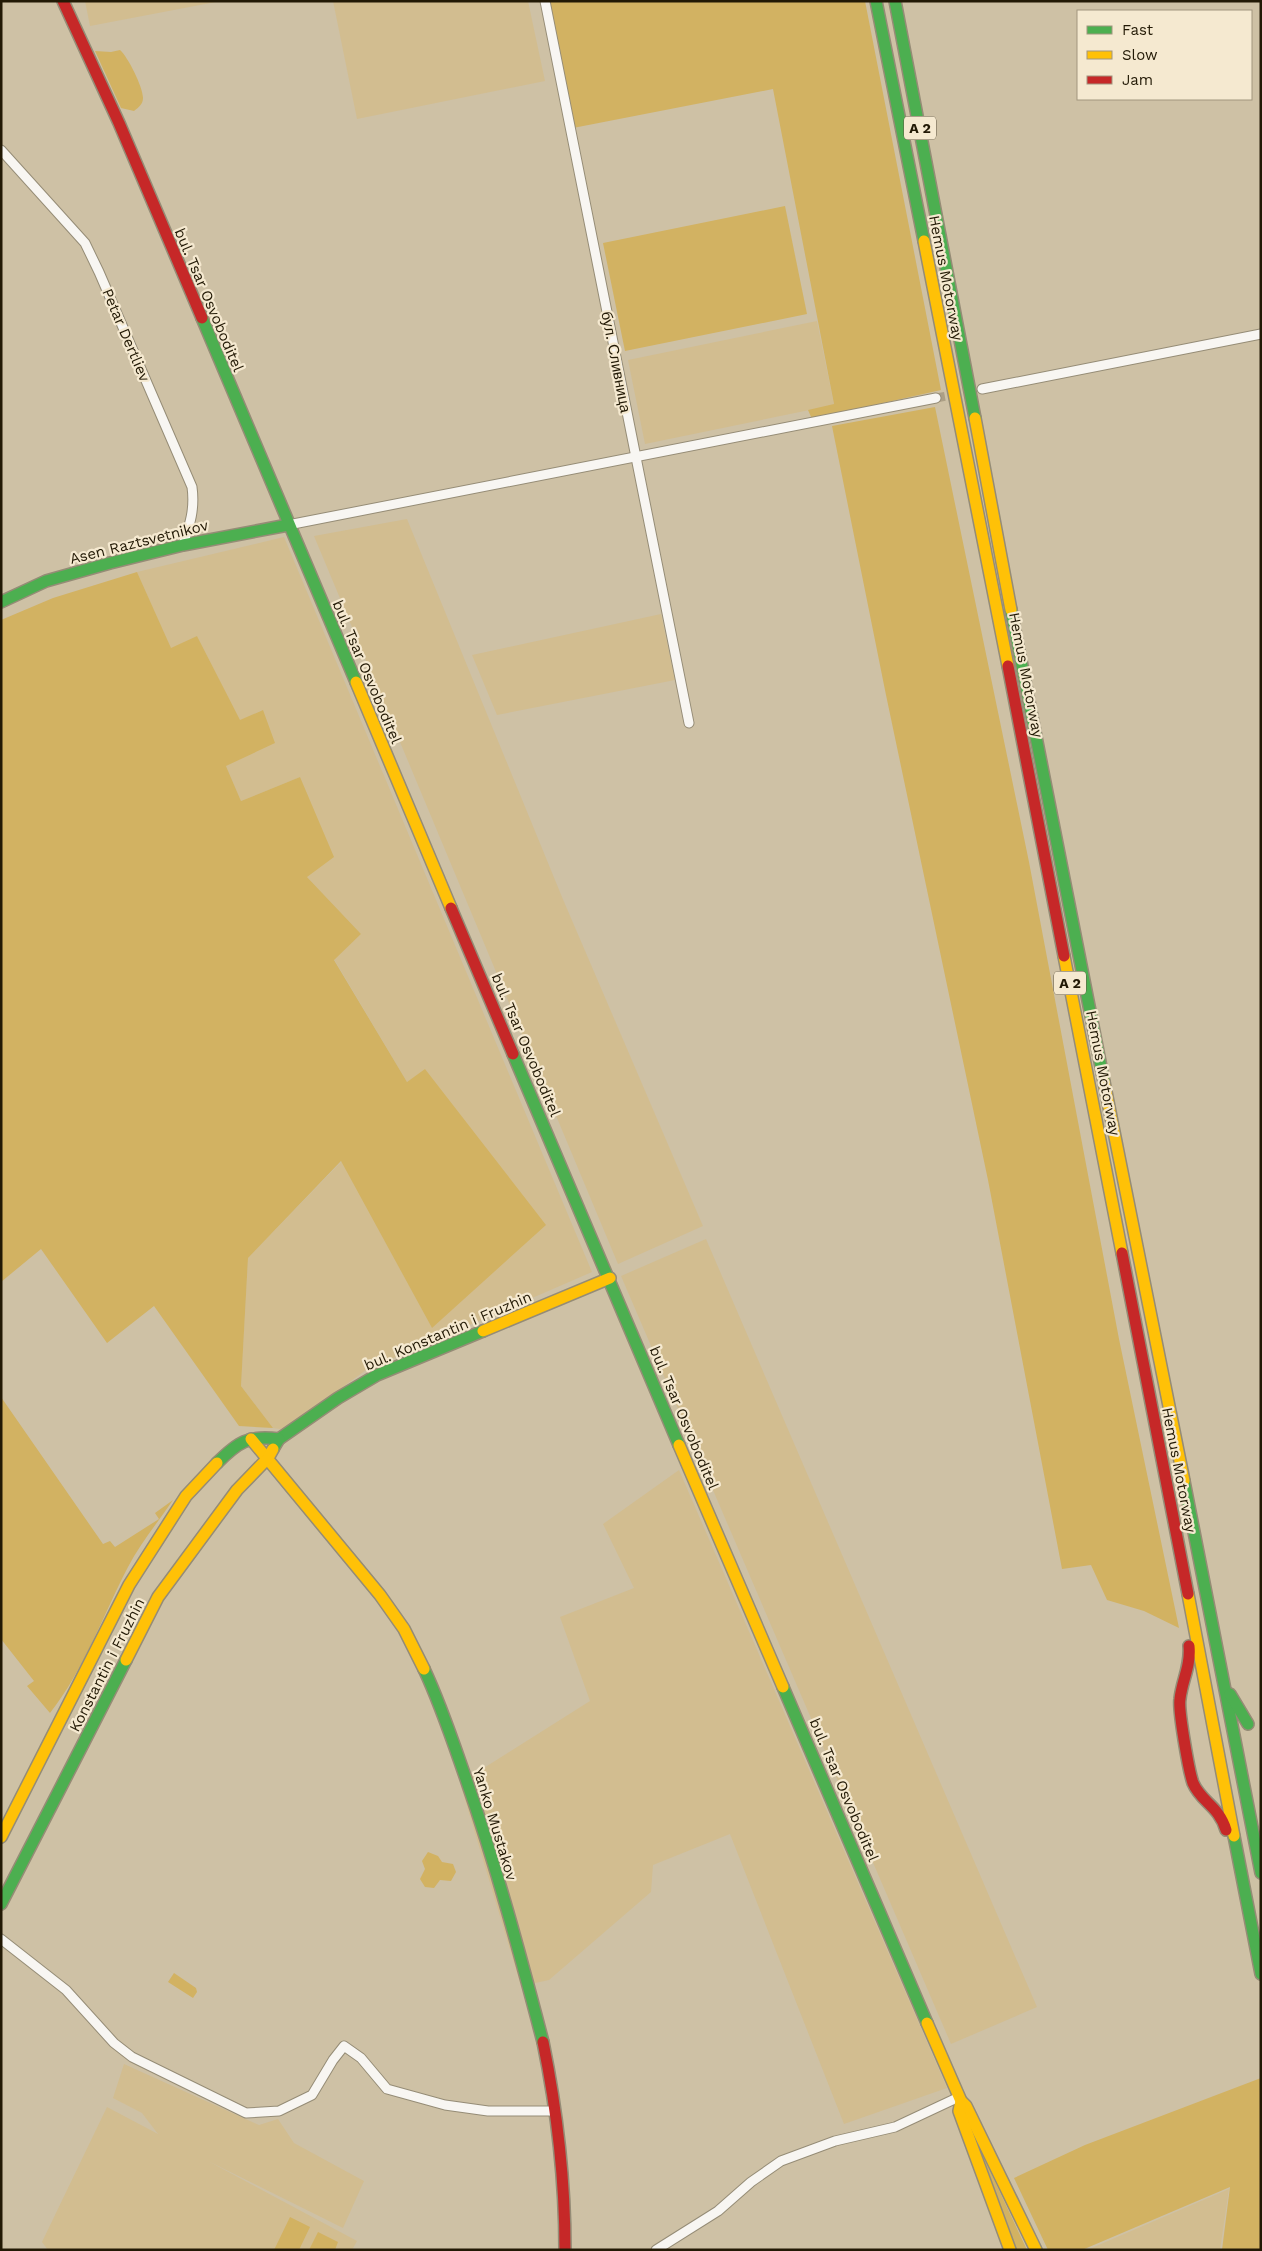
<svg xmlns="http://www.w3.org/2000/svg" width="1262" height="2251" font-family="'Work Sans',sans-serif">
	<rect width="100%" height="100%" fill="#cec1a5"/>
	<g fill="#d2bd90">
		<path d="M 85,1 L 221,1 L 90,26 Z"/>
		<path d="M 333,1 L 528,1 L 545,81 L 357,119 Z"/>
		<path d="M 817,321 L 834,405 L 645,444 L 628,360 Z"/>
		<path d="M 407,519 L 562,897 L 703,1226 L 618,1264 L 314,536 Z"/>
		<path d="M 284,537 L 592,1272 L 366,1370 L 290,1426 L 280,1429 L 273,1428 L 241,1386 L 248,1258 L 342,1161 L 432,1328 L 425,1070 L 407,1082 L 334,959 L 361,934 L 307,877 L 300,777 L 241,801 L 226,766 L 262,710 L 240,721 L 197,636 L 171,649 L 137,572 Z"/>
		<path d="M 661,614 L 675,680 L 497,715 L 472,655 Z"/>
		<path d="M 706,1239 L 1037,2007 L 951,2044 L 621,1276 Z"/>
		<path d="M 679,1470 L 947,2088 L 844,2124 L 730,1834 L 653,1865 L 651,1892 L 549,1980 L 521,1986 L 460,1783 L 590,1701 L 560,1617 L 634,1588 L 603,1524 Z"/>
		<path d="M 124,2064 L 259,2125 L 278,2119 L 294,2143 L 364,2181 L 343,2228 L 208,2161 L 357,2241 L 352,2250 L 48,2250 L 42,2242 L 107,2107 L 158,2134 L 142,2113 L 113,2098 Z"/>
		<path d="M 1229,2189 L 1220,2250 L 1087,2250 Z"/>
	</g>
	<g fill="#d2b262">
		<path d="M 546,1 L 865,1 L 941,390 L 812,419 L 808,410 L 834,404 L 773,89 L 573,128 Z"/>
		<path d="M 120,50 C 128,57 143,87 143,98 C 143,104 139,107 134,111 L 121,108 L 95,51 L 111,52 Z"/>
		<path d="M 785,206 L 807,314 L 625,351 L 603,243 Z"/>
		<path d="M 935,407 L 1029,862 L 1119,1339 L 1179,1628 L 1144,1611 L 1107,1600 L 1091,1565 L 1062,1569 L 988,1180 L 886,695 L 832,426 Z"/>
		<path d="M 137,572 L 171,648 L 197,636 L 240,720 L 263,710 L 275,743 L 226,766 L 241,801 L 300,777 L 334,857 L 307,877 L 361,934 L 334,960 L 407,1082 L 425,1069 L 546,1225 L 432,1328 L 341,1161 L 248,1258 L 241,1386 L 273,1428 L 239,1426 L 154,1306 L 107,1343 L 41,1249 L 1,1282 L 1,620 L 53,598 Z"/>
		<path d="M 1,1397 L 103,1544 L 110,1541 L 115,1547 L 159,1519 L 155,1513 L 173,1500 C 158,1522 140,1544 128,1567 C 103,1615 84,1670 50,1713 L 27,1686 L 34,1681 L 1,1639 Z"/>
		<path d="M 428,1852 L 438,1856 L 442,1862 L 453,1864 L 456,1872 L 451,1881 L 440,1880 L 434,1888 L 425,1887 L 420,1879 L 425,1869 L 422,1861 Z"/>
		<path d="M 174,1973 L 196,1988 L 197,1992 L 193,1998 L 168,1982 Z"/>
		<path d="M 1261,2078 L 1261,2250 L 1222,2250 L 1230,2187 L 1082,2250 L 1048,2250 L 1014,2178 L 1085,2145 Z"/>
		<path d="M 982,2154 L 1027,2250 L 1016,2250 Z"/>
		<path d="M 290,2217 L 310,2227 L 299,2250 L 274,2250 Z"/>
		<path d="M 318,2232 L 338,2242 L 335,2250 L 309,2250 Z"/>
	</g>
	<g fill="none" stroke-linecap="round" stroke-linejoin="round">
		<path stroke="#ac9f85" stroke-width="9" stroke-dasharray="9 4.5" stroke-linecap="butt" d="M 936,398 L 958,394"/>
		<g stroke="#958c76" stroke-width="11">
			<g id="street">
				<path d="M 545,1 L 689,723"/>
				<path d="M 1,150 L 85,243 L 99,272 L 192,487 C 195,509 190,524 183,545"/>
				<path d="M 982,389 L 1261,334"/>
				<path d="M 288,525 L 936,398"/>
				<path d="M 1,1939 L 66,1990 L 114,2043 L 132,2057 L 246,2113 L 279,2111 L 312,2095 L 333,2060 L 344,2046 L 361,2058 L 387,2089 L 445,2105 L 488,2111 L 555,2111"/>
				<path d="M 656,2250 L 718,2211 L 751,2182 L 781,2161 L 835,2141 L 895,2127 L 959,2097"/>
			</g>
		</g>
		<g stroke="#958c76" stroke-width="14">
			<g id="fast">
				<path d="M 876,1 L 924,241"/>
				<path d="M 895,1 L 975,418"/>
				<path d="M 202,318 L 356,682"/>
				<path d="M 1,602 L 46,581 L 110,563 L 183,545 L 288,525"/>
				<path d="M 1011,610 L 1104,1082"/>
				<path d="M 513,1054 L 679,1445"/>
				<path d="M 273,1449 L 279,1439 L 338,1398 L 377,1375 L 483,1331"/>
				<path d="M 217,1463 C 238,1442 248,1435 279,1439"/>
				<path d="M 1184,1481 L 1261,1873"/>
				<path d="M 424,1669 C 441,1705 453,1742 466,1779 C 496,1865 520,1954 543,2042"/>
				<path d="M 783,1687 L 927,2023"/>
				<path d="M 1230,1694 L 1248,1724"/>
				<path d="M 1234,1836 L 1261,1974"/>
				<path d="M 1,1904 L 126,1660"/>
			</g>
		</g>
		<g stroke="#958c76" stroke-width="14">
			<g id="slow">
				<path d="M 924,241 L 1008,666"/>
				<path d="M 975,418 L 1011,610"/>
				<path d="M 356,682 L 451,908"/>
				<path d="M 1064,956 L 1122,1253"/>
				<path d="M 1104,1082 L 1184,1481"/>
				<path d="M 483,1331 L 610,1278"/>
				<path d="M 251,1439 L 380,1595 L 404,1629 L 424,1669"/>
				<path d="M 679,1445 L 783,1687"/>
				<path d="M 1188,1594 L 1234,1836"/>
				<path d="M 126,1660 L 158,1597 L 237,1490 L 268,1458 L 273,1449"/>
				<path d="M 1,1837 L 129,1585 L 186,1496 L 217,1463"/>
				<path d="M 927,2023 L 961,2101 L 966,2106 L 1036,2250"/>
				<path d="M 961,2101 L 959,2111 L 1010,2250"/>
			</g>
		</g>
		<g stroke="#958c76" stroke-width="14">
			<g id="jam">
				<path d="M 63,1 L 119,123 L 202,318"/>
				<path d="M 1008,666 L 1064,956"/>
				<path d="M 451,908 L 513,1054"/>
				<path d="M 1122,1253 L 1188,1594"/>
				<path d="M 1189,1646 C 1191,1666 1182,1680 1180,1699 C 1178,1710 1189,1772 1193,1783 C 1201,1802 1219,1806 1226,1830"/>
				<path d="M 543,2042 C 557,2110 565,2180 565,2250"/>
			</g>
		</g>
		<use href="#street" stroke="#f8f6f2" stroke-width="9"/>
		<use href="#fast" stroke="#4caf50" stroke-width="11"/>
		<use href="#slow" stroke="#ffc107" stroke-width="11"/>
		<use href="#jam" stroke="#c62828" stroke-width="11"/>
	</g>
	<g text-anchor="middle" stroke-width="4.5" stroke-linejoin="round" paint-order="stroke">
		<g fill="#f5e9d0" stroke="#615742" stroke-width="1">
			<rect x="904" y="116.5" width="32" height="23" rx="4"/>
			<rect x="1054" y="971.5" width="32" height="23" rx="4"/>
		</g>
		<g font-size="14" font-weight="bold" fill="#221905">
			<text x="920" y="133">A 2</text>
			<text x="1070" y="988">A 2</text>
		</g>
		<g font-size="15" fill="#221905" stroke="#f5e9d0">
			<text transform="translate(946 278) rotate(79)" y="5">Hemus Motorway</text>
			<text transform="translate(209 300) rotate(67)" y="5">bul. Tsar Osvoboditel</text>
			<text transform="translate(126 335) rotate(67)" y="5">Petar Dertliev</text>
			<text transform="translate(616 362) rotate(79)" y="5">бул. Сливница</text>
			<text transform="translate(139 542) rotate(-14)" y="5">Asen Raztsvetnikov</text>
			<text transform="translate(367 672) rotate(67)" y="5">bul. Tsar Osvoboditel</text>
			<text transform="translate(1026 675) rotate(79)" y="5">Hemus Motorway</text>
			<text transform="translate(526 1045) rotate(67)" y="5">bul. Tsar Osvoboditel</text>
			<text transform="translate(1103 1073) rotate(79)" y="5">Hemus Motorway</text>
			<text transform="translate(448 1331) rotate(-23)" y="5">bul. Konstantin i Fruzhin</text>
			<text transform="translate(684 1418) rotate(67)" y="5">bul. Tsar Osvoboditel</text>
			<text transform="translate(1179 1470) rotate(79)" y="5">Hemus Motorway</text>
			<text transform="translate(107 1665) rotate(-63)" y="5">Konstantin i Fruzhin</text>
			<text transform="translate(844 1790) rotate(67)" y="5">bul. Tsar Osvoboditel</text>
			<text transform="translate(495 1824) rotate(73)" y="5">Yanko Mustakov</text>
		</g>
	</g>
	<rect width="1262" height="2251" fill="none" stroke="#221905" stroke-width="5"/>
	<rect x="1077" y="10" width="175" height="90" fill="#f5e9d0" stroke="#a1967f"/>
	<rect x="1087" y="26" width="25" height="8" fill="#4caf50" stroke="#a1967f"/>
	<text x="1122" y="35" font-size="15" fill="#221905">Fast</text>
	<rect x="1087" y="51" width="25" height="8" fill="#ffc107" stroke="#a1967f"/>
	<text x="1122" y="60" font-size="15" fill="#221905">Slow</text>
	<rect x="1087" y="76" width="25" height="8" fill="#c62828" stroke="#a1967f"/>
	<text x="1122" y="85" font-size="15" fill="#221905">Jam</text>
</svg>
